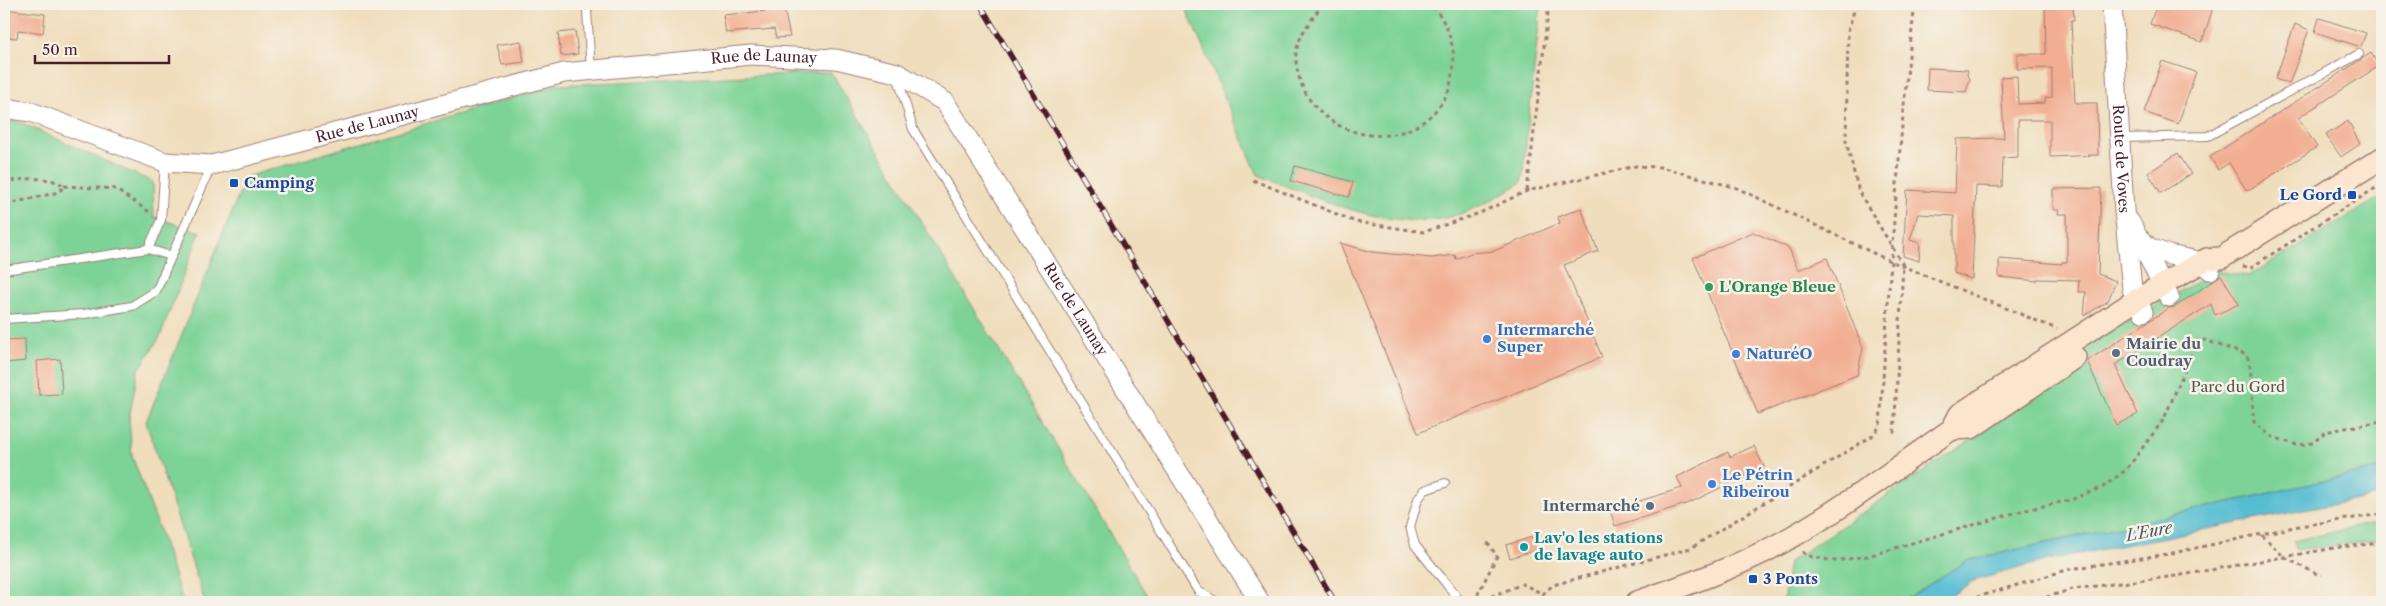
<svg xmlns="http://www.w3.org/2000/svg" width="2386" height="606" font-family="'Libre Caslon Text',serif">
	<rect width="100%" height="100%" fill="#f7f3e8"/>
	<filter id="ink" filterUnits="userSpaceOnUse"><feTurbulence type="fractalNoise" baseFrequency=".02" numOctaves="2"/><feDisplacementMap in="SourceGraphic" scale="10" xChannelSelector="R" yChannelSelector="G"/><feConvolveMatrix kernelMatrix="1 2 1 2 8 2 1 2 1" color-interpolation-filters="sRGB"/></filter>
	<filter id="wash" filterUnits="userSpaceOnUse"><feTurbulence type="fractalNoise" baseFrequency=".0096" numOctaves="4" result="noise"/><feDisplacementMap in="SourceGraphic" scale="20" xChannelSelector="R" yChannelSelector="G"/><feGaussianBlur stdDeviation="1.12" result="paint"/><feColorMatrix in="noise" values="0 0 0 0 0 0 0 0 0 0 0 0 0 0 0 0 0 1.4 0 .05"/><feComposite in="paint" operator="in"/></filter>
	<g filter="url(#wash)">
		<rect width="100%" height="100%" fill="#f0ddbc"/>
		<g fill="#7dd397" stroke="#647961">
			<path d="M 1184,4 L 1541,4 L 1522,182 C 1499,196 1473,212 1446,218 C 1382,230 1316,197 1258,175 Z"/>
			<path d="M 831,72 L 1151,602 L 205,602 L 146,422 L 246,177 L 556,85 Z"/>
			<path d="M 4,119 L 17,121 L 153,182 L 154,217 L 200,232 L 160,337 L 138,371 L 129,418 L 132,456 L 156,520 L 183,602 L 4,602 Z"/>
			<path d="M 2382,196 L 2382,468 L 1966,561 L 1902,602 L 1783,602 L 1789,562 L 2076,369 L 2071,354 L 2216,271 L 2248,276 Z"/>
			<path d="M 2382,521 L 2382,540 L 2296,550 L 2294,541 Z"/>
		</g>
		<path fill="#55bdd2" stroke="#506e7e" d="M 2382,468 L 2382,495 L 2052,559 L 1973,581 L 1942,602 L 1902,602 L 1966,561 Z"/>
		<g id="blocks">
			<g fill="#f2ae92">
				<path d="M 763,4 L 783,4 L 790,37 L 776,38 L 774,29 L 726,33 L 723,15 L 765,11 Z"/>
				<path d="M 2045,4 L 2073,4 L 2074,20 L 2071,20 L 2075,103 L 2097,103 L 2098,155 L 2050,157 L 2050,120 L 2018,120 L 2018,157 L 2003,158 L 2002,187 L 1976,186 L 1972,279 L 1954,273 L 1954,216 L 1918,214 L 1910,240 L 1920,243 L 1919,261 L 1903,256 L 1907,190 L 1955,193 L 1957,139 L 2004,138 L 2001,77 L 2017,76 L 2018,104 L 2045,103 L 2045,98 L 2052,97 L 2052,68 L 2017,69 L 2017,54 L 2046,54 Z"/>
				<path d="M 2157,4 L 2200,4 L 2213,8 L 2202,42 L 2150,24 Z"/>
				<path d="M 4,9 L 45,14 L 43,33 L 18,30 L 17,38 L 4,37 Z"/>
				<path d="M 2319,18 L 2366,33 L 2361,47 L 2315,32 Z"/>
				<path d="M 2295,24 L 2309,30 L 2289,84 L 2275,79 Z"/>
				<path d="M 575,31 L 578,54 L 561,56 L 558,33 Z"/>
				<path d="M 521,41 L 524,62 L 502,65 L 497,45 Z"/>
				<path d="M 2371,53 L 2379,66 L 2298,118 L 2317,147 L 2247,191 L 2229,163 L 2218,170 L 2210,157 Z"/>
				<path d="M 2162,61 L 2196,72 L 2178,124 L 2144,112 Z"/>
				<path d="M 1928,68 L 1968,70 L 1967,75 L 1970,78 L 1966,92 L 1927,90 Z"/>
				<path d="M 2348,121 L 2360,144 L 2341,157 L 2326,135 Z"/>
				<path d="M 2178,153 L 2191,174 L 2161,193 L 2148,173 Z"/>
				<path d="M 1295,166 L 1353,182 L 1349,197 L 1291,181 Z"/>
				<path d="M 2101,188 L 2098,274 L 2116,281 L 2108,301 L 2084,316 L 2086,292 L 2078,292 L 2079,280 L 2037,279 L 2037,281 L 1999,277 L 1999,259 L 2062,264 L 2062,262 L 2067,262 L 2067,214 L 2058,214 L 2059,210 L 2053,210 L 2053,189 Z"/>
				<path d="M 1581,208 L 1598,251 L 1564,265 L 1602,357 L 1418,433 L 1340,243 L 1372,252 L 1432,258 L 1455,255 L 1456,259 L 1471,253 L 1494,251 L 1560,223 L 1558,217 Z"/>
				<path d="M 1753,232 L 1789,248 L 1798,270 L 1827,258 L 1863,348 L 1857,375 L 1758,414 L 1693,258 Z"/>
				<path d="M 2221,275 L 2239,304 L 2215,315 L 2211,304 L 2115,365 L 2138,414 L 2116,425 L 2087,361 L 2169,308 L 2175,307 Z"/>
				<path d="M 25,339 L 26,361 L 4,363 L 4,340 Z"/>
				<path d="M 60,359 L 62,394 L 39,395 L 37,361 Z"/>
				<path d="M 1754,446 L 1764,467 L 1689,503 L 1615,526 L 1610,510 L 1682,488 L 1677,477 L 1728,452 L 1730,457 Z"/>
				<path d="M 1539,535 L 1543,548 L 1510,558 L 1506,545 Z"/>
			</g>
		</g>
	</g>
	<g filter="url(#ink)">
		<use href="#blocks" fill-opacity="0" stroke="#9d7e74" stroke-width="1"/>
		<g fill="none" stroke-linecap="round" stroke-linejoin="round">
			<g stroke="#9d7e74" stroke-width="10">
				<g id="service">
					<path d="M 590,4 L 587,11 L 591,70"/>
					<path d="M 898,78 L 913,129 L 1198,591 L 1217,602"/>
					<path d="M 2121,138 L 2208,136 L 2359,54"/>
					<path d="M 148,249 L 171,256"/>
					<path d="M 4,270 L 148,249 L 161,220 L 165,162"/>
					<path d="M 4,319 L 84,314 L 132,306 L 156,291 L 212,165"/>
					<path d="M 1445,483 L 1425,490 L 1418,499 L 1410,527 L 1415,545 L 1461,602"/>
				</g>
			</g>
			<g stroke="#9d7e74" stroke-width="21">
				<g id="tertiary">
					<path id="s1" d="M 2112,4 L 2124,210 L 2132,289 L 2143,312"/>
					<path id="s2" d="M 4,108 L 31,112 L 165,162 L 212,165 L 564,73 L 751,55 L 836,59 L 897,73 L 945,102 L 1260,602"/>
					<path d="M 2130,222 L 2169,297"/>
					<path d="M 2140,239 L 2150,248 L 2169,255 L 2203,262 L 2210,270"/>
				</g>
			</g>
			<g stroke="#9d7e74" stroke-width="24">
				<g id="secondary">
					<path d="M 1952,429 L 1971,428 L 2075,357"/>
					<path d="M 1637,602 C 1686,585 1735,568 1781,543 C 1841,510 1896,468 1952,429 L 1960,414 L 2136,300 L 2207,259 L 2221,258 L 2382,158"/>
				</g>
			</g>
			<g stroke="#9d7e74" stroke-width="3" stroke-dasharray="4 4" stroke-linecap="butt">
				<path d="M 1323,4 C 1311,20 1294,40 1296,61 C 1303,140 1412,165 1448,92 C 1451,86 1451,77 1453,70 C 1457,49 1446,18 1430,4"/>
				<path d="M 1856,4 L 1848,31 L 1846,141 L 1859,192 L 1903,265 L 1894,436"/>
				<path d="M 1253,180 L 1356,222 L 1424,232 L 1480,213 L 1527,191 L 1636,166 L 1660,167 L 1737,188 L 1890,261 L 2057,329"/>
				<path d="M 4,182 C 21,179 50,175 64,186 L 59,192 L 4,205"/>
				<path d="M 64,186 L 115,189 L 151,213"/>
				<path d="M 1527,191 L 1549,4"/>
				<path d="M 2243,266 L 2250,268 L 2382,184"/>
				<path d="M 2262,535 L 2284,557 L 2321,576"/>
				<path d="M 1802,552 L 1812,557 L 1835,561 L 1868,556 L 2021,511 L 2071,500 L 2103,487 L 2126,470 L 2164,419 L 2197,341 L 2205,340 L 2247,355 C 2254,376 2251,400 2254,422 L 2270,436 L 2297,445 L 2313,443 L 2325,432 L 2382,421"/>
				<path d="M 1474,602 L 1497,556 L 1485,539"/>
				<path d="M 1476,602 L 1523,584 L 1543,594 L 1553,585 L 1691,548 L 1872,436 L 1880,426 C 1889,285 1898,144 1915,4"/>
				<path d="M 1961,602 L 2070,569 L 2168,554 L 2299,526 L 2382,514"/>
				<path d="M 2031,602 L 2073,589 L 2176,576 L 2340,547 L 2382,543"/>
			</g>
			<use href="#service" stroke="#fff" stroke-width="8"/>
			<use href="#tertiary" stroke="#fff" stroke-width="19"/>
			<use href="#secondary" stroke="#fce5cf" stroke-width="21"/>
			<g stroke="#4a1f2b" stroke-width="5.5">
				<path id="rail" d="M 980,4 L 1335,602"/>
			</g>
			<use href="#rail" stroke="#f7f3e8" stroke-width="4" stroke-dasharray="11" stroke-linecap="butt"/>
		</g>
	</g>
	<g fill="#1a4fb4" stroke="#f7f3e8" stroke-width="2">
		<rect x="229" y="178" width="10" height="10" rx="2.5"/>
		<rect x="2347" y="190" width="10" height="10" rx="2.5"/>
		<rect x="1748" y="574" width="10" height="10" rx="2.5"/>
	</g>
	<circle fill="#2e9e5b" stroke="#f7f3e8" stroke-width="2" cx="1709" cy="287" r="5"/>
	<g fill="#3f7fe0" stroke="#f7f3e8" stroke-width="2">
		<circle cx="1487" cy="339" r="5"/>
		<circle cx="1736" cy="354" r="5"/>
		<circle cx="1712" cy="484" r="5"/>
	</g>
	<g fill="#5c6f8a" stroke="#f7f3e8" stroke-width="2">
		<circle cx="2116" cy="353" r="5"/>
		<circle cx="1650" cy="506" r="5"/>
	</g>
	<circle fill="#0f9aa8" stroke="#f7f3e8" stroke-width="2" cx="1524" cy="547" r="5"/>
	<g text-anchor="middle" stroke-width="5" stroke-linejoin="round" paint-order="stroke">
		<g font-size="15" fill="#4a1f2b" stroke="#f7f3e8">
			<text dy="5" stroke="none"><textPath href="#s2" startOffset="782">Rue de Launay</textPath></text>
			<text dy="5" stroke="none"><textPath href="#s2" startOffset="378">Rue de Launay</textPath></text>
			<text dy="5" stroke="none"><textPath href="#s1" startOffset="155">Route de Voves</textPath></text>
			<text dy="5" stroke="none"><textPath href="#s2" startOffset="1218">Rue de Launay</textPath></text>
		</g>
		<g font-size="15" font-weight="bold" fill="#164399" stroke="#f7f3e8" text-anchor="start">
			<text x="244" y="188">Camping</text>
			<text x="2342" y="200" text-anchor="end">Le Gord</text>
			<text x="1763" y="584">3 Ponts</text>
		</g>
		<g font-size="15" font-weight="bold" fill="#27864d" stroke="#f7f3e8" text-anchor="start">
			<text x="1719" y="292">L'Orange Bleue</text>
		</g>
		<g font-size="15" font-weight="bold" fill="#366cbe" stroke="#f7f3e8" text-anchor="start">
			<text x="1497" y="335">Intermarché<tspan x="1497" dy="17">Super</tspan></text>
			<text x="1746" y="359">NaturéO</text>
			<text x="1722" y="480">Le Pétrin<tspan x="1722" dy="17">Ribeïrou</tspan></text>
		</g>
		<g font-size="15" font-weight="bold" fill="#4e5e75" stroke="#f7f3e8" text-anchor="start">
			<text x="2126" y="349">Mairie du<tspan x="2126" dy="17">Coudray</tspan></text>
			<text x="1640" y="511" text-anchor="end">Intermarché</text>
		</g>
		<g font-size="15" fill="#59554b" stroke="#f7f3e8">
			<text x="2238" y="392">Parc du Gord</text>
		</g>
		<g font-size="15" font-weight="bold" fill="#0d838f" stroke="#f7f3e8" text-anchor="start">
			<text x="1534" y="543">Lav'o les stations<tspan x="1534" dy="17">de lavage auto</tspan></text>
		</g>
		<g font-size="16" font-style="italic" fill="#4e5665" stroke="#f7f3e8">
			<text transform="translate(2149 531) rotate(-11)" y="6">L'Eure</text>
		</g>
	</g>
	<rect width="2386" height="606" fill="none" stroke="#f7f3e8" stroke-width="20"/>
	<path d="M35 55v8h134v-8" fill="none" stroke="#4a1f2b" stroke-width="2.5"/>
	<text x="42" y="55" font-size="15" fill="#4a1f2b" stroke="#f7f3e8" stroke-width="4" paint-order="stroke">50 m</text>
</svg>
